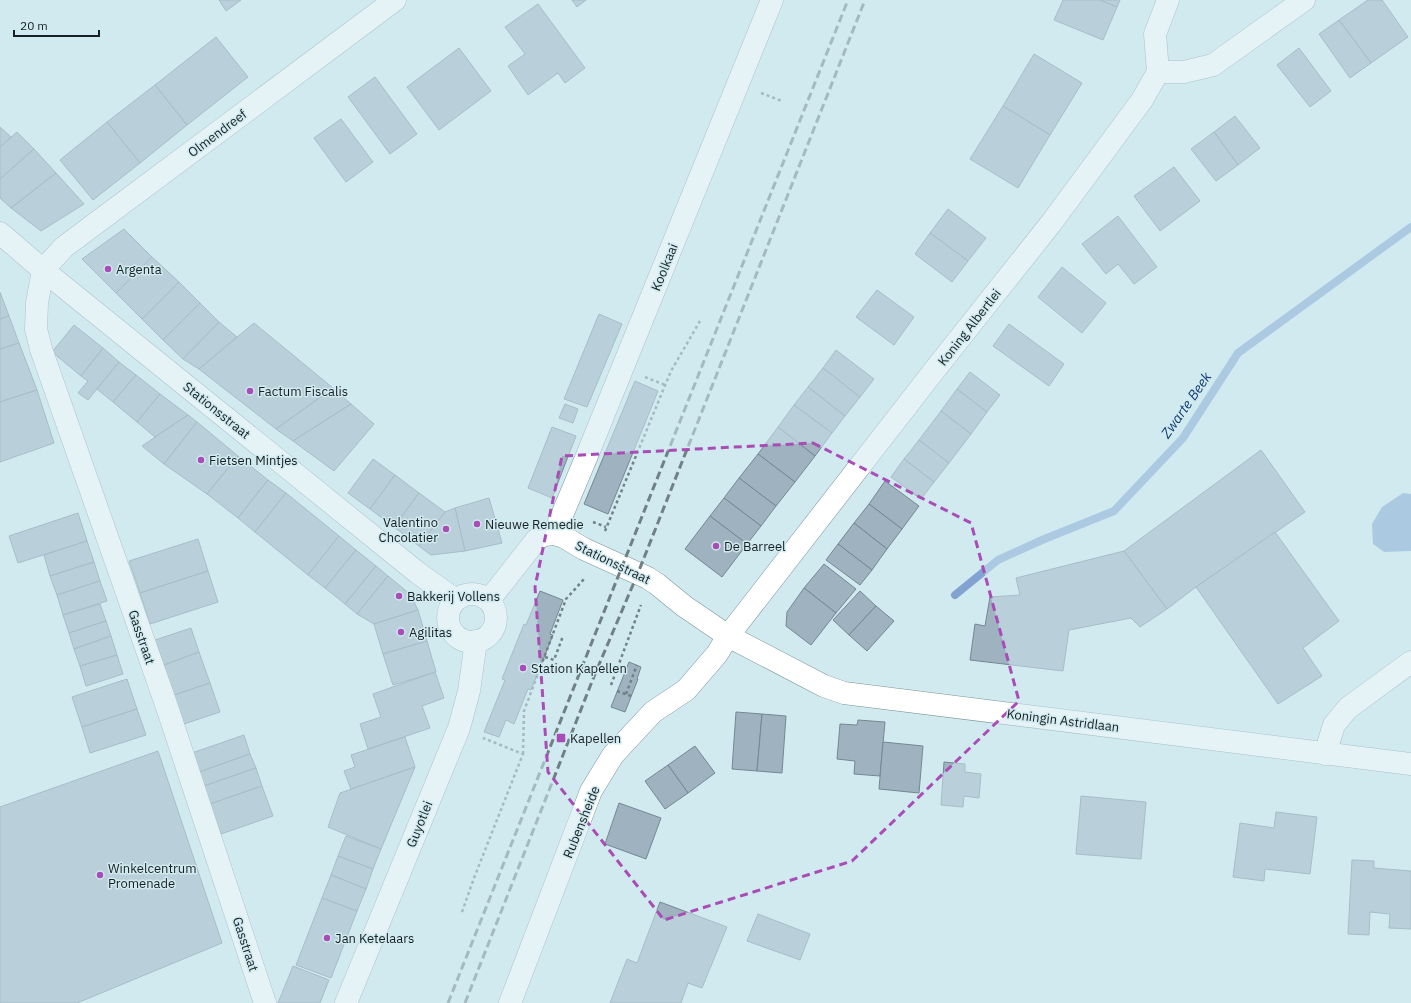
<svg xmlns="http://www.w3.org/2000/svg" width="1411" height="1003" font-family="'IBM Plex Sans',sans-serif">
	<rect width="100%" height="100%" fill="#d0eaf0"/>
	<path fill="#82a3d1" d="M 1403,493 L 1411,494 L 1411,551 L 1384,552 L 1373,544 L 1372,524 L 1382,507 Z"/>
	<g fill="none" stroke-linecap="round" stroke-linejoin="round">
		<path stroke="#82a3d1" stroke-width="8" d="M 955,595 L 998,560 L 1042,540 L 1114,511 L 1183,438 L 1238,353 L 1411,227"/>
	</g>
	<g fill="#9eb2bf" stroke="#748894">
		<path d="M 219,0 L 241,0 L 226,11 Z"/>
		<path d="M 572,0 L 586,0 L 577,7 Z"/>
		<path d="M 1063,0 L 1100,0 L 1117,7 L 1103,40 L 1054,20 Z"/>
		<path d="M 1100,0 L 1120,0 L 1117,7 Z"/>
		<path d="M 1368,0 L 1382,0 L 1408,37 L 1371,63 L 1339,20 Z"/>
		<path d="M 538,4 L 585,68 L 565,83 L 558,73 L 528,95 L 508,66 L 525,54 L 505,27 Z"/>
		<path d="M 1339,20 L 1371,63 L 1350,78 L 1319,34 Z"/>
		<path d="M 216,37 L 248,77 L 187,125 L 155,85 Z"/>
		<path d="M 459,48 L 491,91 L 439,130 L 407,87 Z"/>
		<path d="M 1299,48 L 1331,91 L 1310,107 L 1277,65 Z"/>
		<path d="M 1034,54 L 1082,83 L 1050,135 L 1003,106 Z"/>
		<path d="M 375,77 L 417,134 L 390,154 L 348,97 Z"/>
		<path d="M 155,85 L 187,125 L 140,163 L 107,122 Z"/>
		<path d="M 1003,106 L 1050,135 L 1018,188 L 970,159 Z"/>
		<path d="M 1235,116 L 1260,148 L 1238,165 L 1214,132 Z"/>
		<path d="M 341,119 L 373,162 L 346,182 L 314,138 Z"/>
		<path d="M 107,122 L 140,163 L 93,200 L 60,160 Z"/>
		<path d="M 0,127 L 11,137 L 0,147 Z"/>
		<path d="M 17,132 L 34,149 L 0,179 L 0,147 Z"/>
		<path d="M 1214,132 L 1238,165 L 1216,181 L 1191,149 Z"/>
		<path d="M 34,149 L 56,173 L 11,208 L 0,198 L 0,179 Z"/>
		<path d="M 1174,167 L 1200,201 L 1160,231 L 1134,196 Z"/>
		<path d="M 56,173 L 84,204 L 41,231 L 11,208 Z"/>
		<path d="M 948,209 L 986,238 L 968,261 L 930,233 Z"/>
		<path d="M 1118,216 L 1157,267 L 1134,284 L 1118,264 L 1106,274 L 1082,244 Z"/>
		<path d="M 124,229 L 152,257 L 116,293 L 82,259 Z"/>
		<path d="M 930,233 L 968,261 L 952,282 L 915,254 Z"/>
		<path d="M 152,257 L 179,282 L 142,319 L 116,293 Z"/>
		<path d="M 1062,267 L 1106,303 L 1082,333 L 1038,297 Z"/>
		<path d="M 179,282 L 200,303 L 163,340 L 142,319 Z"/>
		<path d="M 877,290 L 914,317 L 894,345 L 856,317 Z"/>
		<path d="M 0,292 L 9,316 L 0,319 Z"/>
		<path d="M 200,303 L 219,322 L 183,359 L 163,340 Z"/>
		<path d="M 599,314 L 622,324 L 587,407 L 564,399 Z"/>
		<path d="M 9,316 L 19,343 L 0,349 L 0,319 Z"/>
		<path d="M 219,322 L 237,337 L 199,369 L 183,359 Z"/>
		<path d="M 254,323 L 333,388 L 276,429 L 199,369 Z"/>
		<path d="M 1009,324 L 1064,364 L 1049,386 L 993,346 Z"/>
		<path d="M 74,325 L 103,348 L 81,376 L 52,352 Z"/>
		<path d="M 19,343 L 37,390 L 0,402 L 0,349 Z"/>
		<path d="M 103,348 L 119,362 L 88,400 L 78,393 L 88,381 L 81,376 Z"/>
		<path d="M 836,350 L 874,379 L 860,397 L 823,368 Z"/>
		<path d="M 119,362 L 136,375 L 113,402 L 97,389 Z"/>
		<path d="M 823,368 L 860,397 L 845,416 L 808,387 Z"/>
		<path d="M 970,372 L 1000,395 L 987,412 L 957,389 Z"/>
		<path d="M 136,375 L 160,394 L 137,422 L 113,402 Z"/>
		<path d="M 635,381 L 658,391 L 608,514 L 584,504 Z"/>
		<path d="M 808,387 L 845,416 L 832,433 L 794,405 Z"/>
		<path d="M 333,388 L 351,404 L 293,441 L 276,429 Z"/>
		<path d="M 957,389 L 987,412 L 971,434 L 941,411 Z"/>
		<path d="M 37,390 L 54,443 L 0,462 L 0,402 Z"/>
		<path d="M 160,394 L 188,415 L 155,437 L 137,422 Z"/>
		<path d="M 351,404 L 374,424 L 334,471 L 293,441 Z"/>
		<path d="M 565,404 L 578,409 L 573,423 L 559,418 Z"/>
		<path d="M 794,405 L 832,433 L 815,456 L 778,427 Z"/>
		<path d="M 941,411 L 971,434 L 949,463 L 919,440 Z"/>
		<path d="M 188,415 L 197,422 L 164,464 L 142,446 Z"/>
		<path d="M 197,422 L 238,456 L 207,494 L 164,464 Z"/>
		<path d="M 552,427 L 576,436 L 552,498 L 528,488 Z"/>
		<path d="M 778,427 L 815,456 L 795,482 L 758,454 Z"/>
		<path d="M 919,440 L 949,463 L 934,482 L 904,459 Z"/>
		<path d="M 1261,450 L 1305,512 L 1196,587 L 1167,609 L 1124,551 Z"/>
		<path d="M 758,454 L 795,482 L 776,506 L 739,478 Z"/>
		<path d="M 238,456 L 268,480 L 238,518 L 207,494 Z"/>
		<path d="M 373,459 L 395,475 L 370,509 L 348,493 Z"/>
		<path d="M 904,459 L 934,482 L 921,499 L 891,477 Z"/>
		<path d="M 395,475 L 419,493 L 394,527 L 370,509 Z"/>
		<path d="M 739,478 L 776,506 L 761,526 L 724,498 Z"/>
		<path d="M 268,480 L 286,493 L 255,532 L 238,518 Z"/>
		<path d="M 885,481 L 919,506 L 902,529 L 869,504 Z"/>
		<path d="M 286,493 L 339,536 L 308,575 L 255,532 Z"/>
		<path d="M 419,493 L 445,512 L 419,546 L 394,527 Z"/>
		<path d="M 489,498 L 502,543 L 465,551 L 455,508 Z"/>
		<path d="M 724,498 L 761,526 L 747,544 L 710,516 Z"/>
		<path d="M 869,504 L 902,529 L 887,549 L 854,523 Z"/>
		<path d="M 455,508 L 465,551 L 431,555 L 419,546 L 445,512 Z"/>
		<path d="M 78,513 L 87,541 L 18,563 L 9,536 Z"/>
		<path d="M 710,516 L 747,544 L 722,577 L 685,549 Z"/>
		<path d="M 854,523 L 887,549 L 872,570 L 838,544 Z"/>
		<path d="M 1275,532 L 1339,621 L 1303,648 L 1322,676 L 1278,704 L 1196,587 Z"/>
		<path d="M 339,536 L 356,550 L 325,588 L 308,575 Z"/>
		<path d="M 198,539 L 208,571 L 140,593 L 129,561 Z"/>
		<path d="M 87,541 L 94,562 L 50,576 L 44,555 Z"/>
		<path d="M 838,544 L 872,570 L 860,585 L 826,560 Z"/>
		<path d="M 356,550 L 376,566 L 345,604 L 325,588 Z"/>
		<path d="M 1124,551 L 1167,609 L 1140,627 L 1131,618 L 1069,630 L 1063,671 L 970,660 L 975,624 L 985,626 L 990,597 L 1020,595 L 1016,578 Z"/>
		<path d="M 94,562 L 100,581 L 57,595 L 50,576 Z"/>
		<path d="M 824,564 L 856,589 L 836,613 L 804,588 Z"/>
		<path d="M 376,566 L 388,576 L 357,614 L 345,604 Z"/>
		<path d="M 208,571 L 218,602 L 150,624 L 140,593 Z"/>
		<path d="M 388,576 L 410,594 L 418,610 L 374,624 L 357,614 Z"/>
		<path d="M 100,581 L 107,601 L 63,615 L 57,595 Z"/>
		<path d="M 804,588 L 836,613 L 811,645 L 786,626 L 787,612 Z"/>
		<path d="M 540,591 L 563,600 L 550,634 L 553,635 L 531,690 L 528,689 L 514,724 L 506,720 L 499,737 L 484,732 L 505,680 L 502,679 L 524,624 L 526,625 Z"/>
		<path d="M 860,591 L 876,606 L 849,635 L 833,620 Z"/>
		<path d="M 100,604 L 106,621 L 69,633 L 63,615 Z"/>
		<path d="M 876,606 L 894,621 L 867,651 L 849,635 Z"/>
		<path d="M 418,610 L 427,641 L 383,654 L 374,624 Z"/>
		<path d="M 106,621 L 111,636 L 74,649 L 69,633 Z"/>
		<path d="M 191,628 L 199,652 L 164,665 L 155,640 Z"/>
		<path d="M 111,636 L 117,655 L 80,666 L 74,649 Z"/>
		<path d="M 427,641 L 436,672 L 393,685 L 383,654 Z"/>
		<path d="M 199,652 L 210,683 L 174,695 L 164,665 Z"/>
		<path d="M 117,655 L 123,674 L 86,686 L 80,666 Z"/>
		<path d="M 629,662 L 641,667 L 637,679 L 638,679 L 625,712 L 611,707 Z"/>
		<path d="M 435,672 L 444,698 L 422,706 L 430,728 L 368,749 L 360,724 L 381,717 L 373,694 Z"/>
		<path d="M 127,679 L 137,709 L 82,727 L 72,697 Z"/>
		<path d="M 210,683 L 220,712 L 184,724 L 174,695 Z"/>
		<path d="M 137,709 L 146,735 L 90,753 L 82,727 Z"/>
		<path d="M 736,712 L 762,714 L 757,771 L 732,769 Z"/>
		<path d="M 762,714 L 786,716 L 782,773 L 757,771 Z"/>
		<path d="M 858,720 L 885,722 L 880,776 L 854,774 L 855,761 L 837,759 L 840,724 L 857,725 Z"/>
		<path d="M 244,735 L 250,754 L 199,772 L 192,753 Z"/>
		<path d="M 405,737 L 415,767 L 351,789 L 344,771 L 355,767 L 351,755 Z"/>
		<path d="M 883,742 L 923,746 L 919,793 L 879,789 Z"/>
		<path d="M 695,746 L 715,773 L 688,793 L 668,765 Z"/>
		<path d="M 158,751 L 222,943 L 77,1003 L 0,1003 L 0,807 Z"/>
		<path d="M 250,754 L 256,768 L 204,786 L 199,772 Z"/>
		<path d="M 944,762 L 965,764 L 965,772 L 981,774 L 979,798 L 964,796 L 963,807 L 941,805 Z"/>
		<path d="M 668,765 L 688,793 L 665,809 L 645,781 Z"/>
		<path d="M 415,767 L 381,849 L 328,827 L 340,793 Z"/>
		<path d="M 256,768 L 262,786 L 210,804 L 204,786 Z"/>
		<path d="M 262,786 L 273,816 L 221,834 L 210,804 Z"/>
		<path d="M 1081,796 L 1146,802 L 1141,859 L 1076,854 Z"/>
		<path d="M 619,803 L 661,818 L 646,859 L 605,844 Z"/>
		<path d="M 1276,812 L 1317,817 L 1310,874 L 1265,869 L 1264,881 L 1233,877 L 1240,823 L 1274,828 Z"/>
		<path d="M 346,836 L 381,849 L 373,869 L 338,856 Z"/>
		<path d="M 338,856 L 373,869 L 366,889 L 331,875 Z"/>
		<path d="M 1352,860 L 1374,861 L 1374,868 L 1411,871 L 1411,929 L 1389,928 L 1390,914 L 1370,912 L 1369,935 L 1348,934 Z"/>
		<path d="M 331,875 L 366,889 L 357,911 L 322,898 Z"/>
		<path d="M 322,898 L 357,911 L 331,978 L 296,965 Z"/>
		<path d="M 660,902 L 727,927 L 702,988 L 688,983 L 681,1003 L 610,1003 L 627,959 L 637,963 Z"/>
		<path d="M 758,914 L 810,934 L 800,960 L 747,941 Z"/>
		<path d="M 293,966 L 329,980 L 320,1003 L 278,1003 Z"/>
	</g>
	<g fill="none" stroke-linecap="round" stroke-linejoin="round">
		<g stroke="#7c959a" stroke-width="23">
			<g id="minor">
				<path d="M 1158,72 L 1184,72 L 1213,65 L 1304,0"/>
				<path d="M 0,233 L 43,270 L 418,573 L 456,600"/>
				<path d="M 43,270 L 37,303 L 36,329 L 41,349 L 167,707 L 265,1003"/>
				<path d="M 43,270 L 64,247 L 395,0"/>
				<path d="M 554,534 L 586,458 L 772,0"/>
				<circle cx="472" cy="618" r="24"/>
				<path d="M 489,600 L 537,539 L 544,535 L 554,534 L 564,537 L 584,549 L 648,578 L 657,584 L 684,606 L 728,636 L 824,686 L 844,693 L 1411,764"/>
				<path d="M 1325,754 L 1334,725 L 1348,708 L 1411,662"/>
				<path d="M 346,1003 L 459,728 L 469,691 L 476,641"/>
				<path d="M 510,1003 L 591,791 L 613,755 L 653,712 L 686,690 L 717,654 L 728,636 L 933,372 L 1052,222 L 1142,100 L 1158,72 L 1155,34 L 1168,0"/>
			</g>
		</g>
		<g stroke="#708285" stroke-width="2.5" stroke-dasharray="3 3" stroke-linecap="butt">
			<path d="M 761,93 L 782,101"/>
			<path d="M 645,377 L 665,385"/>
			<path d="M 593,522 L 606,527"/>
			<path d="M 605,531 L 671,371 L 700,321"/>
			<path d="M 545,657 L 554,660 L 563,636"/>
			<path d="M 611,685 L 641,605"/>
			<path d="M 617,691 L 631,696"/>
			<path d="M 626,694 L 637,665"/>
			<path d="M 523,754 L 524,711 L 566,599 L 585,578"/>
			<path d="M 462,912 L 474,878 L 523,754 L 483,738"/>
		</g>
		<use href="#minor" stroke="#fff" stroke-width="22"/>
		<g stroke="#708185" stroke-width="3" stroke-dasharray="8 4" stroke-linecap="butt">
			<path d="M 448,1003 L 848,0"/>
			<path d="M 465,1003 L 595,674 L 638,573 L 865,0"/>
		</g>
	</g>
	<path d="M0 0H1411V1003H0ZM 813,443 L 971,523 L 1019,701 L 852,861 L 664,920 L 548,772 L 535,587 L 562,456 Z" fill="#d0eaf0" fill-opacity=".55" fill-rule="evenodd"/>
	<path fill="none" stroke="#aa4cb6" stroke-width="3" stroke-dasharray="8 5" stroke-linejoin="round" d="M 813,443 L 971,523 L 1019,701 L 852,861 L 664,920 L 548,772 L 535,587 L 562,456 Z"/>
	<g fill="#aa4cb6" stroke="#d0eaf0" stroke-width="1.5">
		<circle cx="108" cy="269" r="4"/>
		<circle cx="250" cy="391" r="4"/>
		<circle cx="201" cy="460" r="4"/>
		<circle cx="477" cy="524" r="4"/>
		<circle cx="446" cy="529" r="4"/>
		<circle cx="716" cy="546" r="4"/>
		<circle cx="399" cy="596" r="4"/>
		<circle cx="401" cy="632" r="4"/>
		<circle cx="523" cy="668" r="4"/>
		<rect x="556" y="733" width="10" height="10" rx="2"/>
		<circle cx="100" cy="875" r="4"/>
		<circle cx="327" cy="938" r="4"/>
	</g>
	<g text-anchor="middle" stroke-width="3" stroke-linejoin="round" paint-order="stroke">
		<g font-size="13" fill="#172022" stroke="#d0eaf0">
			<text transform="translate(217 133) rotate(-37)" y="5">Olmendreef</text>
			<text transform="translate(664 267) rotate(-68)" y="5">Koolkaai</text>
			<text transform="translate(969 327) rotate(-52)" y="5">Koning Albertlei</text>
			<text transform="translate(217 410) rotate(39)" y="5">Stationsstraat</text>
			<text transform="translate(613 562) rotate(26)" y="5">Stationsstraat</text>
			<text transform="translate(142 637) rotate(71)" y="5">Gasstraat</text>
			<text transform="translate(1063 720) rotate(7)" y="5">Koningin Astridlaan</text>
			<text transform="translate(581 822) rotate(-68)" y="5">Rubensheide</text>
			<text transform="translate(419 824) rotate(-68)" y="5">Guyotlei</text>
			<text transform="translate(246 944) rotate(72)" y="5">Gasstraat</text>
		</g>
		<g font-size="13" fill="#172022" stroke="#d0eaf0" text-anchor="start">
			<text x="116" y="274">Argenta</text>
			<text x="258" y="396">Factum Fiscalis</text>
			<text x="209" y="465">Fietsen Mintjes</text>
			<text x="438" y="527" text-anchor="end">Valentino<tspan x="438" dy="15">Chcolatier</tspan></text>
			<text x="485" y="529">Nieuwe Remedie</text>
			<text x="724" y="551">De Barreel</text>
			<text x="407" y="601">Bakkerij Vollens</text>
			<text x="409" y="637">Agilitas</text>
			<text x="531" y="673">Station Kapellen</text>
			<text x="570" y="743">Kapellen</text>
			<text x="108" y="873">Winkelcentrum<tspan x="108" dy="15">Promenade</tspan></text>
			<text x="335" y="943">Jan Ketelaars</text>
		</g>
		<g font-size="14" font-style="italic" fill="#0f3a71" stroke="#d0eaf0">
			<text transform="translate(1186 405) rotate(-55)" y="5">Zwarte Beek</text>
		</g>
	</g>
	<path d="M14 30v6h85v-6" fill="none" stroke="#172022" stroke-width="2"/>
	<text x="20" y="30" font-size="12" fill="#172022" stroke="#d0eaf0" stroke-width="3" paint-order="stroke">20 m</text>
</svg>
